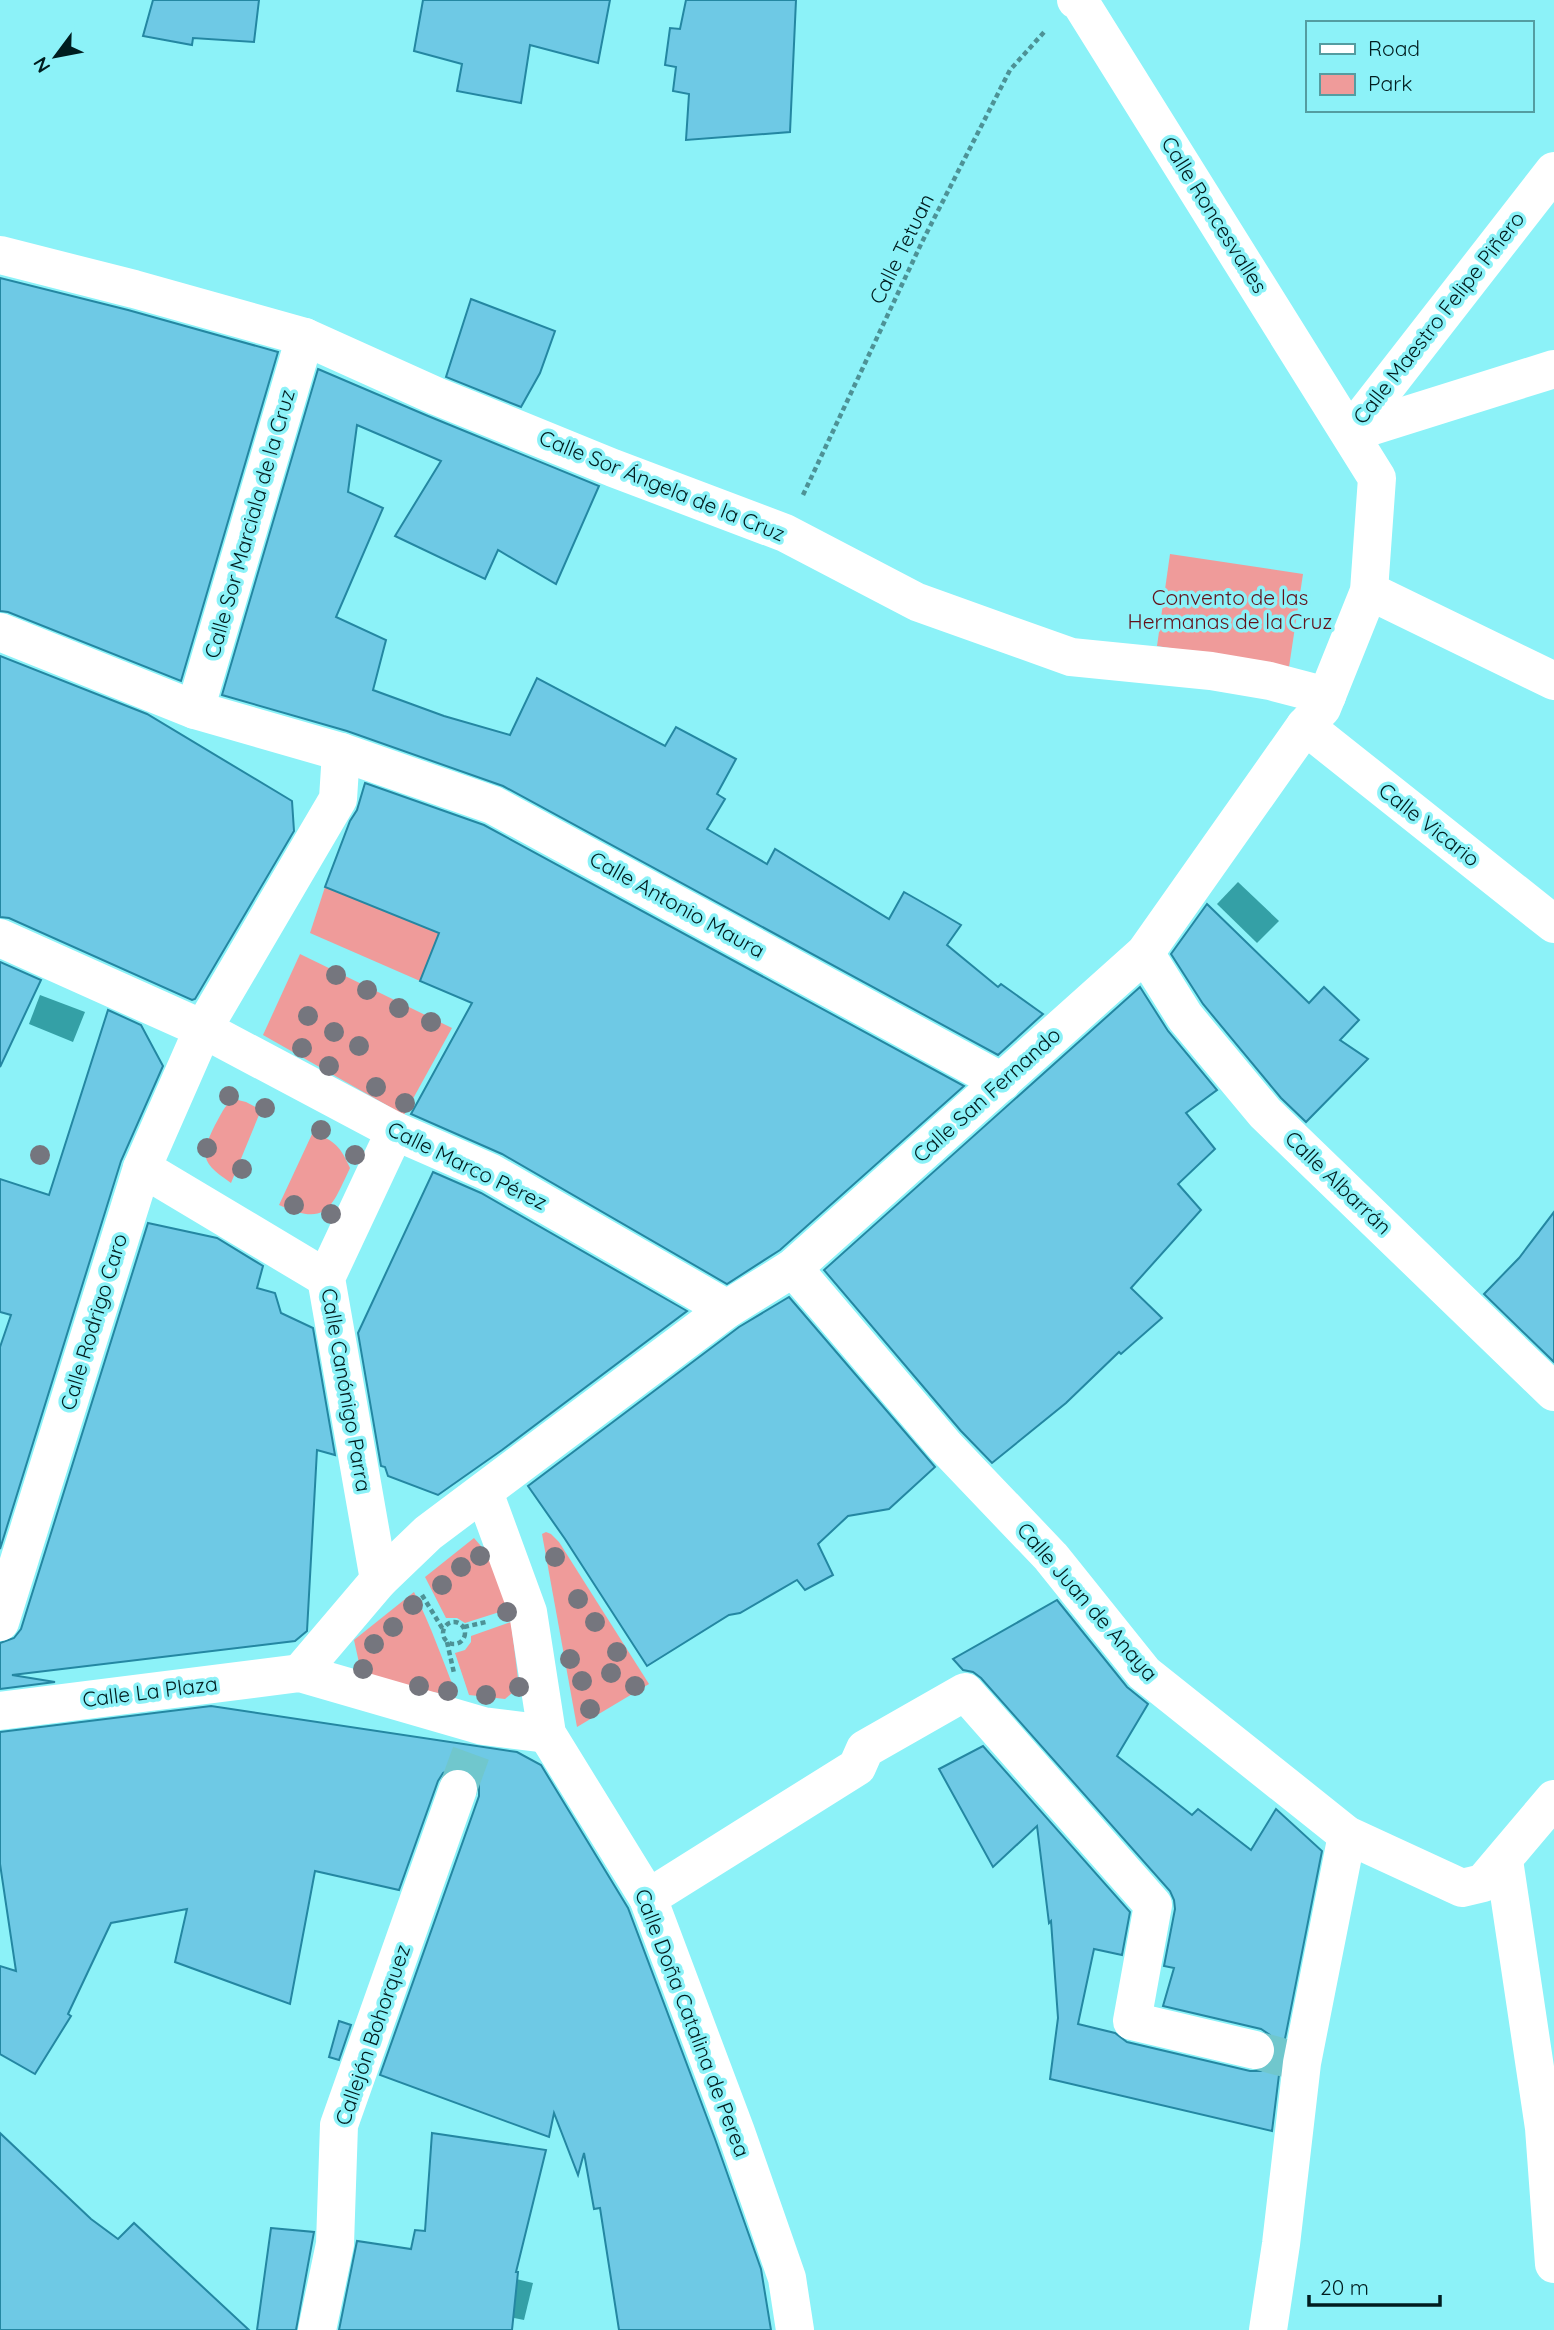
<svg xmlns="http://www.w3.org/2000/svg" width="1554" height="2330" font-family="Quicksand,sans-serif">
	<rect width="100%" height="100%" fill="#8cf2f8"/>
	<g fill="#ef9b9a">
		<path d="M 1170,554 L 1303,574 L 1289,667 L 1157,646 Z"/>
		<path d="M 325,887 L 439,933 L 420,981 L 310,933 Z"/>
		<path d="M 300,954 L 452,1028 L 404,1115 L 263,1035 Z"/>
		<path d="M 234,1099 L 246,1102 L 261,1110 L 231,1183 C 202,1163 199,1157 215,1125 C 221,1115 224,1105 234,1099 Z"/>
		<path d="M 313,1132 C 336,1142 340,1146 350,1168 C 331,1208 327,1227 279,1205 Z"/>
		<path d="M 546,1532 L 551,1534 L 559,1542 L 649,1684 L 577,1727 L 542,1534 Z"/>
		<path d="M 474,1538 L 493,1560 L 509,1609 L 465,1623 L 457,1618 L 446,1618 L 425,1577 Z"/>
		<path d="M 414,1592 C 431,1626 443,1661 457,1696 L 363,1681 L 354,1640 Z"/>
		<path d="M 511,1622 L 519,1687 L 505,1699 L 469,1695 L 455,1653 L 465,1650 L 471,1642 L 471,1636 Z"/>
	</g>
	<g fill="#34a0a6">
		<path d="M 1238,882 L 1279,921 L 1257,943 L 1217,904 Z"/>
		<path d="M 40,995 L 85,1012 L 73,1042 L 29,1024 Z"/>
		<path d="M 483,2271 L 533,2283 L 524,2320 L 505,2316 Z"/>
	</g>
	<g fill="#6ec9e5" stroke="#2487a2" stroke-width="2">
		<path d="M 153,0 L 259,0 L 254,42 L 193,38 L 192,45 L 143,36 Z"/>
		<path d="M 423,0 L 610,0 L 598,63 L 530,45 L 521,103 L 457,91 L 462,64 L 414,51 Z"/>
		<path d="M 686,0 L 796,0 L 790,132 L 686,140 L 689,94 L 673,91 L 676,67 L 665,65 L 670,28 L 680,29 Z"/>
		<path d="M 0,278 L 128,310 L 278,352 L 181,681 L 8,612 L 0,611 Z"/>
		<path d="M 471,299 L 555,331 L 540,373 L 521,407 L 446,377 Z"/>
		<path d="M 318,369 L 428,416 L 599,486 L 556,584 L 498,550 L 485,579 L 395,536 L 441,461 L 357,425 L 348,492 L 383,508 L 336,617 L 386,640 L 373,690 L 444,716 L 510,735 L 537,678 L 665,746 L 676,727 L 736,759 L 717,794 L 725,799 L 707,829 L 767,864 L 775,849 L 889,919 L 904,892 L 934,909 L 961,925 L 947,945 L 998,987 L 1001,984 L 1043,1014 L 998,1055 L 503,786 L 347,731 L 222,695 Z"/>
		<path d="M 0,656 L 147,714 L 292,801 L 294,831 L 195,999 L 192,1000 L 9,918 L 0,917 Z"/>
		<path d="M 365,783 L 484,825 L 964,1086 L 780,1250 L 727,1284 L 502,1154 L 411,1114 L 472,1003 L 420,981 L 439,933 L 325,887 L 350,821 L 357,810 Z"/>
		<path d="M 1207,904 L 1309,1003 L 1324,987 L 1359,1020 L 1340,1040 L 1368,1059 L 1306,1122 L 1281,1098 L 1203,1004 L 1171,954 Z"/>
		<path d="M 0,962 L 41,980 L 0,1067 Z"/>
		<path d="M 1140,987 L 1168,1031 L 1217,1090 L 1186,1113 L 1215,1149 L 1178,1184 L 1201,1210 L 1131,1288 L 1162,1318 L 1121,1354 L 1119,1352 L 1066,1403 L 992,1463 L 961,1431 L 824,1270 Z"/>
		<path d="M 108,1010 L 141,1025 L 163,1066 L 121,1161 L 0,1549 L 0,1347 L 11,1315 L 0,1312 L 0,1179 L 49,1195 Z"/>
		<path d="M 433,1172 L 481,1193 L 687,1311 L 502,1450 L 438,1495 L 388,1476 L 385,1467 L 381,1466 L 358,1333 Z"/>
		<path d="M 1554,1212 L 1554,1362 L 1484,1294 L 1519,1258 Z"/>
		<path d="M 148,1223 L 217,1238 L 263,1266 L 257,1288 L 275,1293 L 281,1313 L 313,1328 L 335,1455 L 317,1450 L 307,1631 L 295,1641 L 12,1675 L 55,1682 L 0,1689 L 0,1643 L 14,1638 L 21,1629 Z"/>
		<path d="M 789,1297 L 935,1467 L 889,1509 L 848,1516 L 818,1544 L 833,1575 L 805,1590 L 797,1580 L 740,1613 L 729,1615 L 647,1666 L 565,1539 L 528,1486 L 739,1327 Z"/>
		<path d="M 1057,1600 L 1127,1687 L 1148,1704 L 1117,1756 L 1192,1815 L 1198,1809 L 1251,1850 L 1276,1809 L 1322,1851 L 1281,2059 L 1272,2131 L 1050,2079 L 1058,2018 L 1051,1921 L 1049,1923 L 1037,1826 L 993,1867 L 939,1769 L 983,1746 L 1130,1912 L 1122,1955 L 1094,1949 L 1078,2024 L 1115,2033 L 1127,2042 L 1250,2071 L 1261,2071 L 1270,2065 L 1276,2054 L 1276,2044 L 1270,2035 L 1261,2029 L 1163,2006 L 1174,1968 L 1164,1966 L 1175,1909 L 1174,1900 L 1170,1891 L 981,1678 L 973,1672 L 963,1670 L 953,1659 Z"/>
		<path d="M 211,1706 L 517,1752 L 541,1765 L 628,1908 L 715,2139 L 761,2269 L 771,2330 L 619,2330 L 600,2208 L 594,2209 L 584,2153 L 578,2175 L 554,2113 L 549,2137 L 380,2075 L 479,1796 L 479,1784 L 474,1774 L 466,1769 L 453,1768 L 443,1773 L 438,1781 L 399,1890 L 315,1871 L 290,2004 L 175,1962 L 187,1909 L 111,1923 L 68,2014 L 71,2016 L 35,2074 L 0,2054 L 0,1966 L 16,1971 L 0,1864 L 0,1732 Z"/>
		<path d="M 339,2021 L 351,2025 L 339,2060 L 329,2057 Z"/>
		<path d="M 0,2133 L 91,2219 L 118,2239 L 134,2223 L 249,2330 L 0,2330 Z"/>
		<path d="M 432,2133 L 546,2150 L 516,2272 L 518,2272 L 512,2330 L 339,2330 L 357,2241 L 411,2249 L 415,2230 L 425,2231 Z"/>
		<path d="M 271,2228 L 314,2232 L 296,2330 L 257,2330 Z"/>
	</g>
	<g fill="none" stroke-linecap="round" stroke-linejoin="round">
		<g stroke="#70c7cd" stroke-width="38" stroke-dasharray="38 19" stroke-linecap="butt">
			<path d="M 458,1789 L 474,1745"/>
			<path d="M 1255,2050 L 1289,2059"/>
		</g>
		<g stroke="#4d9296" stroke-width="4.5" stroke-dasharray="5 3.5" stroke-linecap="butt">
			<path d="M 803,495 L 922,242 L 1010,70 L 1046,30"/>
			<path d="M 422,1595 L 444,1631"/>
			<circle cx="454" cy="1633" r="11"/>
			<path d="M 464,1627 L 486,1622"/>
			<path d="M 447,1642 L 454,1673"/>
		</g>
		<g stroke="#fff" stroke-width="38">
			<path d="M 0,255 L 134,289 L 305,337 L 436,396 L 613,468 L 785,533 L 917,602 L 1071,657 L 1211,671 L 1270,681 L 1327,696"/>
			<path d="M 1350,433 L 1554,171"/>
			<path d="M 1350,433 L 1554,369"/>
			<path d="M 1369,591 L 1554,681"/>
			<path d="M 0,632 L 195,710 L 341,752 L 493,805 L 1002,1082"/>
			<path d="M 195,710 L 305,337"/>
			<path d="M 1305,726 L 1554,924"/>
			<path d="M 0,938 L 203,1029 L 395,1131 L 491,1173 L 727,1309"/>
			<path d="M 1145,953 L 1185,1017 L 1265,1113 L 1554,1392"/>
			<path d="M 142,1168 L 326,1278"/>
			<path d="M 793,1268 L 945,1446 L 1051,1557 L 1144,1673 L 1347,1835 L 1462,1888 L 1483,1883 L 1554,1799"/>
			<path d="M 484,1492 L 528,1612 L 547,1734 L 648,1898 L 736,2132 L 787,2278 L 795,2330"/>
			<path d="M 379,1580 L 326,1278 L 395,1131"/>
			<path d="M 0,1622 L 142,1168 L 203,1029 L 338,799 L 341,752"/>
			<path d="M 300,1673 L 379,1580 L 428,1533 L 727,1309 L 793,1268 L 1145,953 L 1305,726 L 1322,708 L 1369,591 L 1377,478 L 1080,2 L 1076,0"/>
			<path d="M 0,1711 L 300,1673 L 483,1726 L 547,1734"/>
			<path d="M 1504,1860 L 1544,2128 L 1554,2264"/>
			<path d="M 648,1898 L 857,1767 L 865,1749 L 965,1692 L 1153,1905 L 1132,2021 L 1255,2050"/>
			<path d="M 317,2330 L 335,2244 L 339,2125 L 458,1789"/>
			<path d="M 1268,2330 L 1281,2244 L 1302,2063 L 1347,1835"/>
		</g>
	</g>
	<g fill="#75767e">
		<circle cx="336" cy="975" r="10"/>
		<circle cx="367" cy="990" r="10"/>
		<circle cx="399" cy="1008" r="10"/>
		<circle cx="308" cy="1016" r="10"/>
		<circle cx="431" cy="1022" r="10"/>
		<circle cx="334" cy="1032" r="10"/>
		<circle cx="359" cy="1046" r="10"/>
		<circle cx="302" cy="1048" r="10"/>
		<circle cx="329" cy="1066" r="10"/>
		<circle cx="376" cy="1087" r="10"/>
		<circle cx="229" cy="1096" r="10"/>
		<circle cx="405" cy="1103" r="10"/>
		<circle cx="265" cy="1108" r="10"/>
		<circle cx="321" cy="1130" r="10"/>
		<circle cx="207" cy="1148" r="10"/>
		<circle cx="40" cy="1155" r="10"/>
		<circle cx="355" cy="1155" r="10"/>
		<circle cx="242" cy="1169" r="10"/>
		<circle cx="294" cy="1205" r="10"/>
		<circle cx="331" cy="1214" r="10"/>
		<circle cx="480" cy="1556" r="10"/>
		<circle cx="555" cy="1557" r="10"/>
		<circle cx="461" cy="1567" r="10"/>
		<circle cx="442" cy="1585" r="10"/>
		<circle cx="578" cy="1599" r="10"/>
		<circle cx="413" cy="1605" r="10"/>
		<circle cx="507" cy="1612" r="10"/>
		<circle cx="595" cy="1622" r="10"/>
		<circle cx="393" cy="1627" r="10"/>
		<circle cx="374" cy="1644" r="10"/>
		<circle cx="617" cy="1652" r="10"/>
		<circle cx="570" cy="1659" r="10"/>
		<circle cx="363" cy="1669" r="10"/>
		<circle cx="611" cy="1673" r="10"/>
		<circle cx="582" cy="1681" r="10"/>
		<circle cx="419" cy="1686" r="10"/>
		<circle cx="635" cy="1686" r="10"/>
		<circle cx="519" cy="1687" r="10"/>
		<circle cx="448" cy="1691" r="10"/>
		<circle cx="486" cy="1695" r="10"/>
		<circle cx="590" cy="1709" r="10"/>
	</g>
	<g text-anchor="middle" stroke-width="7" stroke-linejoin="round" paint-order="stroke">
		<g font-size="21" fill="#001d1f" stroke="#8cf2f8">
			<text transform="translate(1214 215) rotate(58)" y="7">Calle Roncesvalles</text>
			<text transform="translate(902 249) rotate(-64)" y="7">Calle Tetuan</text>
			<text transform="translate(1439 318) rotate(-52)" y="7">Calle Maestro Felipe Piñero</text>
			<text transform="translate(662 486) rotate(22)" y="7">Calle Sor Ángela de la Cruz</text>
			<text transform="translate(250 524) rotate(-74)" y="7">Calle Sor Marciala de la Cruz</text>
			<text transform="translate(1429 825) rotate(38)" y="7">Calle Vicario</text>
			<text transform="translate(677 905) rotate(29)" y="7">Calle Antonio Maura</text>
			<text transform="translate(987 1095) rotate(-42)" y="7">Calle San Fernando</text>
			<text transform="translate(467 1166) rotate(26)" y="7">Calle Marco Pérez</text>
			<text transform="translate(1338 1183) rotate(44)" y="7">Calle Albarrán</text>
			<text transform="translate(94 1322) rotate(-73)" y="7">Calle Rodrigo Caro</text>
			<text transform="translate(346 1390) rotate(80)" y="7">Calle Canónigo Parra</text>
			<text transform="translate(1087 1602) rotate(49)" y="7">Calle Juan de Anaya</text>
			<text transform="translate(150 1692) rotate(-7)" y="7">Calle La Plaza</text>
			<text transform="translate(692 2023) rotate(69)" y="7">Calle Doña Catalina de Perea</text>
			<text transform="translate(373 2035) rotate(-71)" y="7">Callejón Bohorquez</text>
		</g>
		<g font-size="21" fill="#63111a" stroke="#8cf2f8">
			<text x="1230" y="605">Convento de las<tspan x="1230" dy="24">Hermanas de la Cruz</tspan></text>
		</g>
	</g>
	<rect x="1306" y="21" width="228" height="91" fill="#8cf2f8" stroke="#549da1" stroke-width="2"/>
	<rect x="1320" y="44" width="35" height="10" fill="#ffffff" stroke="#549da1" stroke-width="2"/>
	<text x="1368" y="56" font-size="21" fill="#001d1f">Road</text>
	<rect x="1320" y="74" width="35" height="21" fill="#ef9b9a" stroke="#549da1" stroke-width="2"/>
	<text x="1368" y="91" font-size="21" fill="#001d1f">Park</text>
	<g transform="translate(56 56) rotate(238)" stroke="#8cf2f8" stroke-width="5" paint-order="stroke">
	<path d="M0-5L12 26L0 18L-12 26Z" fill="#001d1f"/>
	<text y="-10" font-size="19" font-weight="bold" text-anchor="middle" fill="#001d1f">N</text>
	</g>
	<path d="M1309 2295v10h131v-10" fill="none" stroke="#001d1f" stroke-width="3.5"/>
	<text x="1320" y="2295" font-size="21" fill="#001d1f" stroke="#8cf2f8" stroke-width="5" paint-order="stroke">20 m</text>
</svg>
